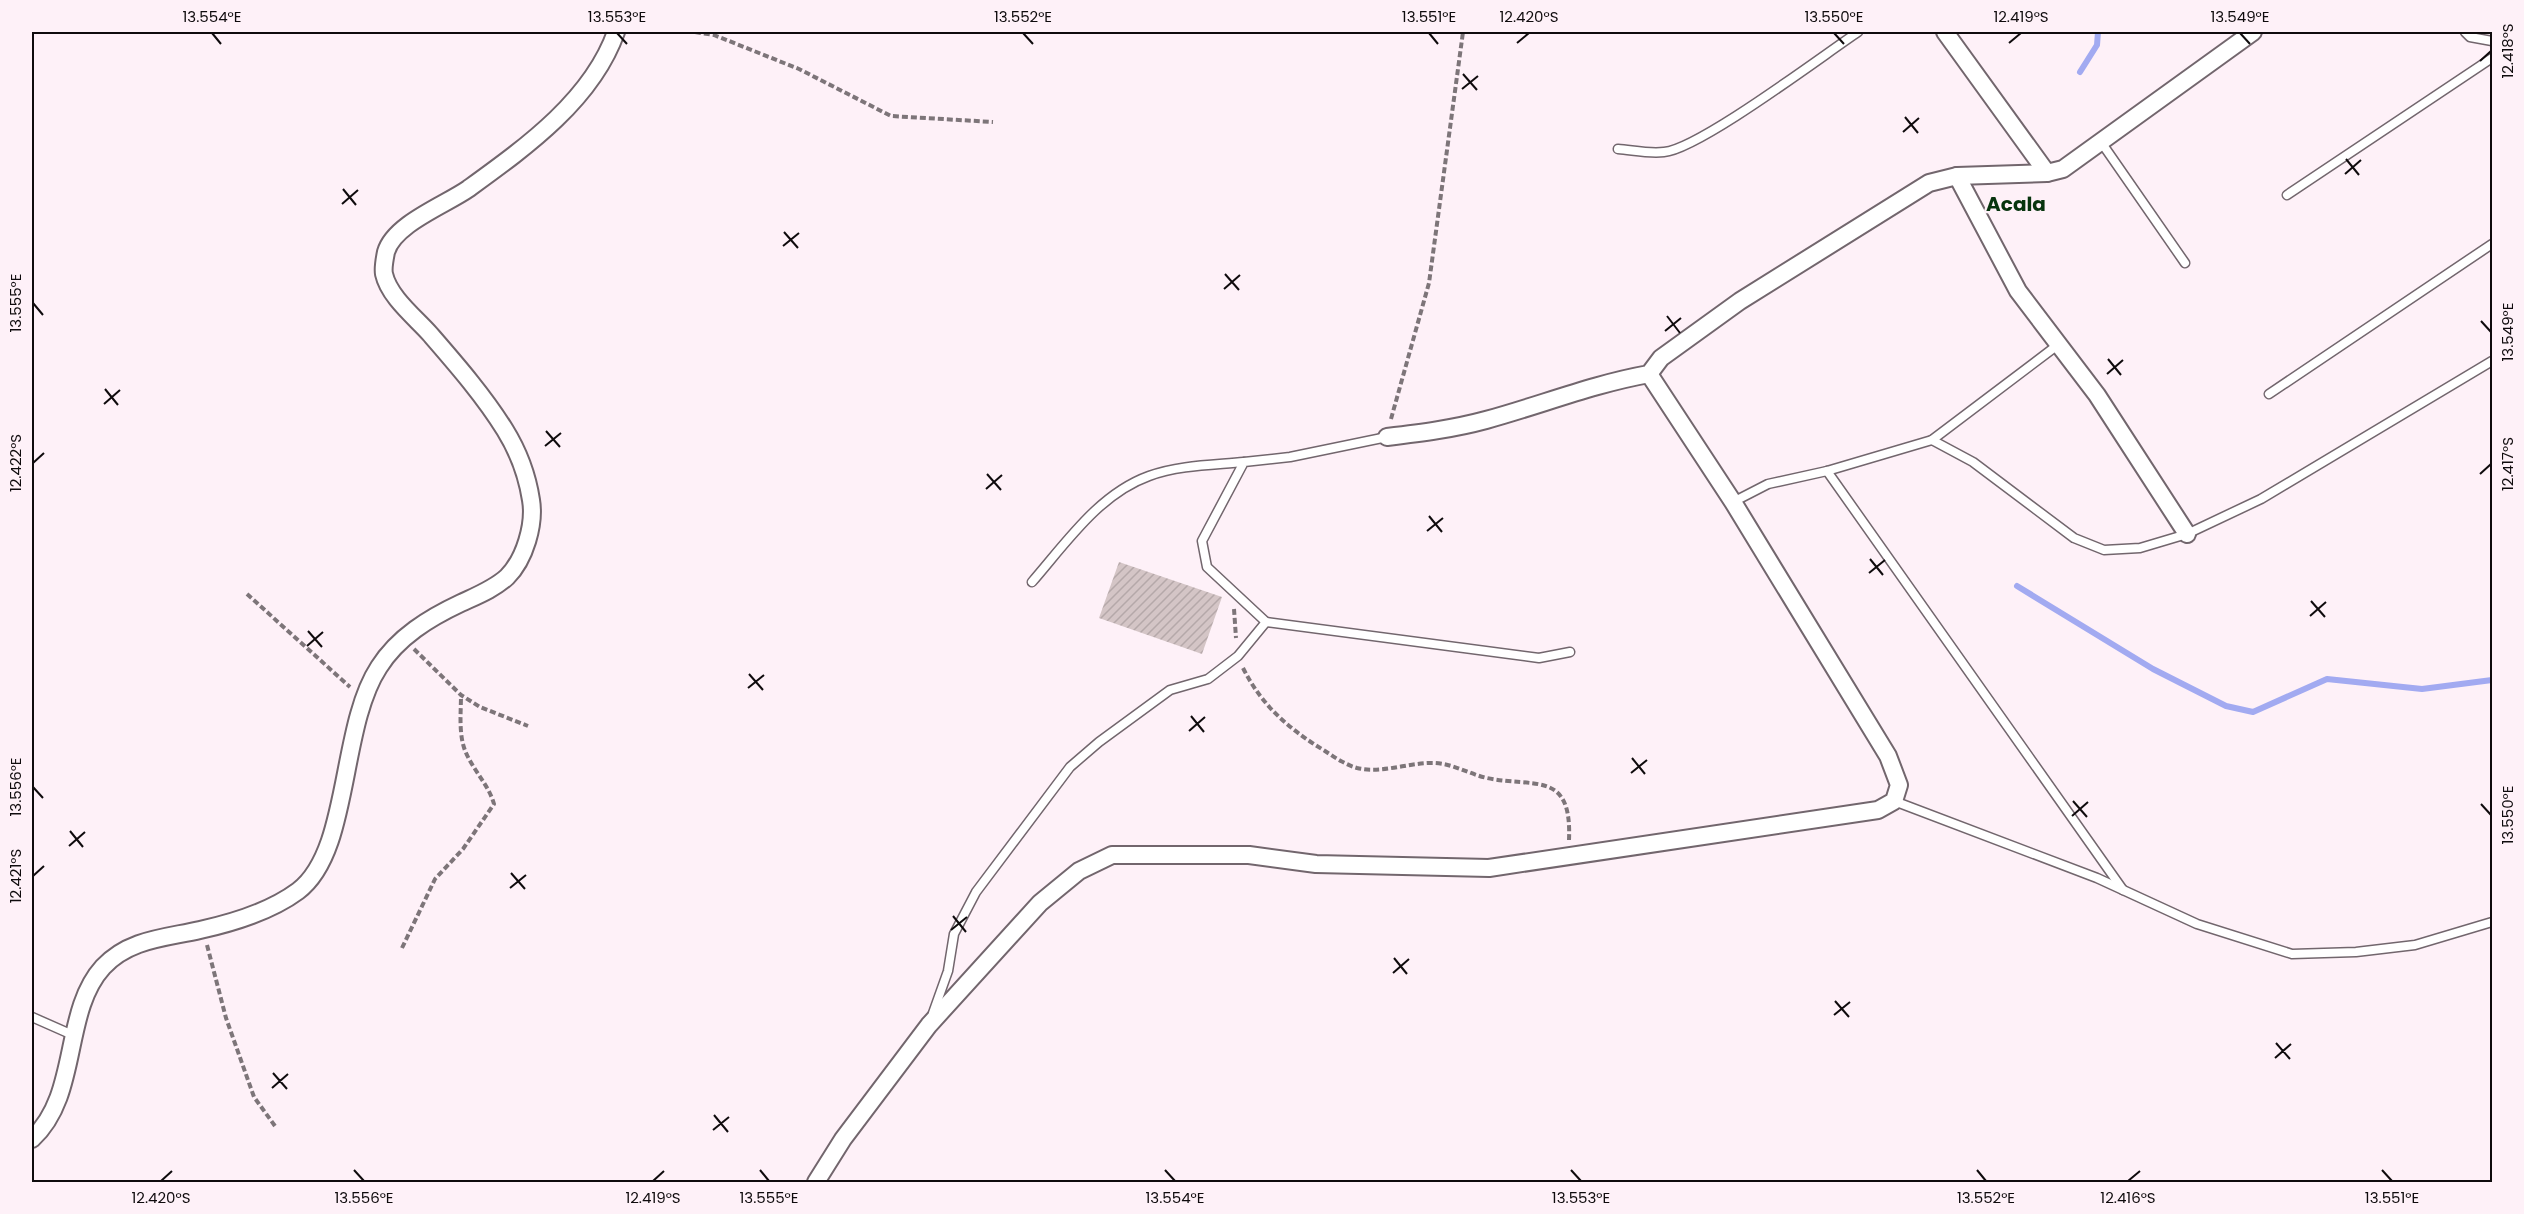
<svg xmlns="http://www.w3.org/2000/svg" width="2524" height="1214" font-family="Poppins,sans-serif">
	<defs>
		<pattern id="building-hatch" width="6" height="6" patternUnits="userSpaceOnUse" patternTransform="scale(1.5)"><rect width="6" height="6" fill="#d4c5c6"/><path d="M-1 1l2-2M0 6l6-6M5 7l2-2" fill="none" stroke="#b5a8a9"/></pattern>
	</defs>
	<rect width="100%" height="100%" fill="#fef1f8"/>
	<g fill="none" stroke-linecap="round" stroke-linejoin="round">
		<g stroke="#a2aaf1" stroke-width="6">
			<path d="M 2080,72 L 2097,45 L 2098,32"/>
			<path d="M 2017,586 L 2153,669 L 2226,706 L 2253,712 L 2327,679 L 2422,689 L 2492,680"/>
		</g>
	</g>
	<path fill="url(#building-hatch)" d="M 1119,562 L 1222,597 L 1202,654 L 1099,618 Z"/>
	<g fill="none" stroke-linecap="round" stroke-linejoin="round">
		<g stroke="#72666d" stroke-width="11">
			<g id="service">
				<path d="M 2465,32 L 2470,37 L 2492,41"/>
				<path d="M 2101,142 L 2185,263"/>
				<path d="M 1618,149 C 1632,150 1649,154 1664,152 C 1699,149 1822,56 1858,32"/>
				<path d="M 2287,195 L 2492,58"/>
				<path d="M 2269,394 L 2492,244"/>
				<path d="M 1932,440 L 2059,344"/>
				<path d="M 1827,471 L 2123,890"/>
				<path d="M 1733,502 L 1768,484 L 1827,471 L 1932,440 L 1973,462 L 2074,538 L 2104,550 L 2140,548 L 2187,534 L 2261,499 L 2492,361"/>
				<path d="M 1032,582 C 1066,543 1099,494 1149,476 C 1179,465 1214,465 1244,462"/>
				<path d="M 1266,622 L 1539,658 L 1570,652"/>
				<path d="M 1894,801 L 2097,878 L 2197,924 L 2292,954 L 2356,952 L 2415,945 L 2492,922"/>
				<path d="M 933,1013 L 948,971 L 954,934 L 976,892 L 1070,767 L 1099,742 L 1170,690 L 1208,679 L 1238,656 L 1266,622 L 1207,567 L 1202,541 L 1244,462 L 1290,457 L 1387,437"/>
				<path d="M 32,1017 L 75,1036"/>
			</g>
		</g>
		<g stroke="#72666d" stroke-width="20">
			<g id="minor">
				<path d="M 1945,32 L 2047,173 L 2063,169 L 2253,32"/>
				<path d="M 1957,176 L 2018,291 L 2097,395 L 2187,534"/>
				<path d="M 1387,437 C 1420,433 1453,429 1486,420 C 1541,405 1593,384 1649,374 L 1661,358 L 1740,301 L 1929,183 L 1957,176 L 2047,173"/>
				<path d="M 32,1139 C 80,1095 62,1012 103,967 C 129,939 165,938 200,930 C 232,923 271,911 298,891 C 351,851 339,728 379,667 C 398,637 429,618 461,603 C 476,596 494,589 507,577 C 525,559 535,524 531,500 C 527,474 518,451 505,430 C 484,396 456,364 430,334 C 416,318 389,297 384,274 C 383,269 385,257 386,252 C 394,224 445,205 468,189 C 526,147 592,100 616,32"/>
				<path d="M 816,1182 L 843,1139 L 929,1025 L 1040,903 L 1079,871 L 1112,855 L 1249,855 L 1316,864 L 1489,868 L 1878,810 L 1894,801 L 1899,785 L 1888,756 L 1733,502 L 1649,374"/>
			</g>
		</g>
		<g stroke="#7d7579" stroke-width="4" stroke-dasharray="6 3" stroke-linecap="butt">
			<path d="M 695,32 L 714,35 L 799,69 L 891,116 L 993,122"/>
			<path d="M 1391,419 L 1429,283 L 1463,32"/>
			<path d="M 247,594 L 350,687"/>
			<path d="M 1234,609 L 1236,638"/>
			<path d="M 414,649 L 461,695 L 480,707 L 528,726"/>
			<path d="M 1243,668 C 1262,706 1289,729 1325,751 C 1334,757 1346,765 1357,768 C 1383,774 1409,762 1435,763 C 1454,764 1469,774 1487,778 C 1535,788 1572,770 1569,840"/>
			<path d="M 207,945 L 226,1018 L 254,1097 L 275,1126"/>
			<path d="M 402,948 L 435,879 L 463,849 L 494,804 C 489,786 475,772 467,755 C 458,737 461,714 461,695"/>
		</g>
		<use href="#service" stroke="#fff" stroke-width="8"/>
		<use href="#minor" stroke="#fff" stroke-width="16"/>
	</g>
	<path fill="none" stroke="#0f0b0d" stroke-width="2" d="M 212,33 L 221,44M 617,33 L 627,44M 1023,33 L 1033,44M 1429,33 L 1438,44M 1834,33 L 1844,44M 2240,33 L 2250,44M 1517,43 L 1529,33M 2009,43 L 2021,33M 2480,61 L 2491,51M 1463,74 L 1477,90M 1462,89 L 1478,76M 1905,117 L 1918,133M 1903,132 L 1919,118M 2346,159 L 2359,175M 2345,174 L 2361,160M 343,189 L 356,205M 342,204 L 358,190M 784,232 L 798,248M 783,246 L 799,233M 1225,274 L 1239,290M 1224,289 L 1240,275M 33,303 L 43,315M 1667,316 L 1680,333M 2481,321 L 2491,332M 1665,331 L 1681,318M 2108,359 L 2121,375M 2107,374 L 2123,360M 105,389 L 118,405M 104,404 L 120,390M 546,431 L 560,447M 545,446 L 561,433M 33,463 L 44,453M 987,474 L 1001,490M 2480,474 L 2491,464M 986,489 L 1002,475M 1429,516 L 1442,532M 1427,531 L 1443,518M 1870,559 L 1883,575M 1869,573 L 1885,560M 2311,601 L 2325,617M 2310,616 L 2326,602M 308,631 L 322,647M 307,646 L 323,632M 749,674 L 763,690M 748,688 L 764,675M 1191,716 L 1204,732M 1189,731 L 1205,717M 1632,758 L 1645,774M 1631,773 L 1647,760M 33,787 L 43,798M 2073,801 L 2087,817M 2481,804 L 2491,815M 2072,816 L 2088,802M 70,831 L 83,847M 69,846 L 85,832M 511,873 L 525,889M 33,876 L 44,866M 510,888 L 526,875M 953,916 L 966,932M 951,930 L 967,917M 1394,958 L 1407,974M 1393,973 L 1409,959M 1835,1001 L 1849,1017M 1834,1015 L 1850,1002M 2276,1043 L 2290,1059M 2275,1058 L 2291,1044M 273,1073 L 287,1089M 272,1088 L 288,1074M 714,1115 L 728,1132M 713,1130 L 729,1117M 354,1170 L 364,1181M 760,1170 L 769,1181M 1165,1170 L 1175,1181M 1571,1170 L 1581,1181M 1977,1170 L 1986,1181M 2382,1170 L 2392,1181M 161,1181 L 172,1171M 653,1181 L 664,1171M 2128,1181 L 2140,1171"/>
	<g text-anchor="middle" stroke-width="4.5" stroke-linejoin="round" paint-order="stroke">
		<g font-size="20" font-weight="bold" fill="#07340e" stroke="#fef1f8">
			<text x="2016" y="211">Acala</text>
		</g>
	</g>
	<rect width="2524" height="1214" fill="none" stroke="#fef1f8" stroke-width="66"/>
	<rect x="33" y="33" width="2458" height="1148" fill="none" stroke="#0f0b0d" stroke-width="2"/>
	<g font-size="15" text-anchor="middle" fill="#0f0b0d">
		<text x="212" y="22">13.554°E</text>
		<text x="617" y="22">13.553°E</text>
		<text x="1023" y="22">13.552°E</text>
		<text x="1429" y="22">13.551°E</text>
		<text x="1529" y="22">12.420°S</text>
		<text x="1834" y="22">13.550°E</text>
		<text x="2021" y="22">12.419°S</text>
		<text x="2240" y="22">13.549°E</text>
		<text transform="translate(2508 51) rotate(-90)" y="5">12.418°S</text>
		<text transform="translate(16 303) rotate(-90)" y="5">13.555°E</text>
		<text transform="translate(2508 332) rotate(-90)" y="5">13.549°E</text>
		<text transform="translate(16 463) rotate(-90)" y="5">12.422°S</text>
		<text transform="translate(2508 464) rotate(-90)" y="5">12.417°S</text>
		<text transform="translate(16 787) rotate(-90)" y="5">13.556°E</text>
		<text transform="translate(2508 815) rotate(-90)" y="5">13.550°E</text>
		<text transform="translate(16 876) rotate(-90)" y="5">12.421°S</text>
		<text x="161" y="1203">12.420°S</text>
		<text x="364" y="1203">13.556°E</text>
		<text x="653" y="1203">12.419°S</text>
		<text x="769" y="1203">13.555°E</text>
		<text x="1175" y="1203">13.554°E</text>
		<text x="1581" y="1203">13.553°E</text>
		<text x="1986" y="1203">13.552°E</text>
		<text x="2128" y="1203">12.416°S</text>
		<text x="2392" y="1203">13.551°E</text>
	</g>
</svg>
